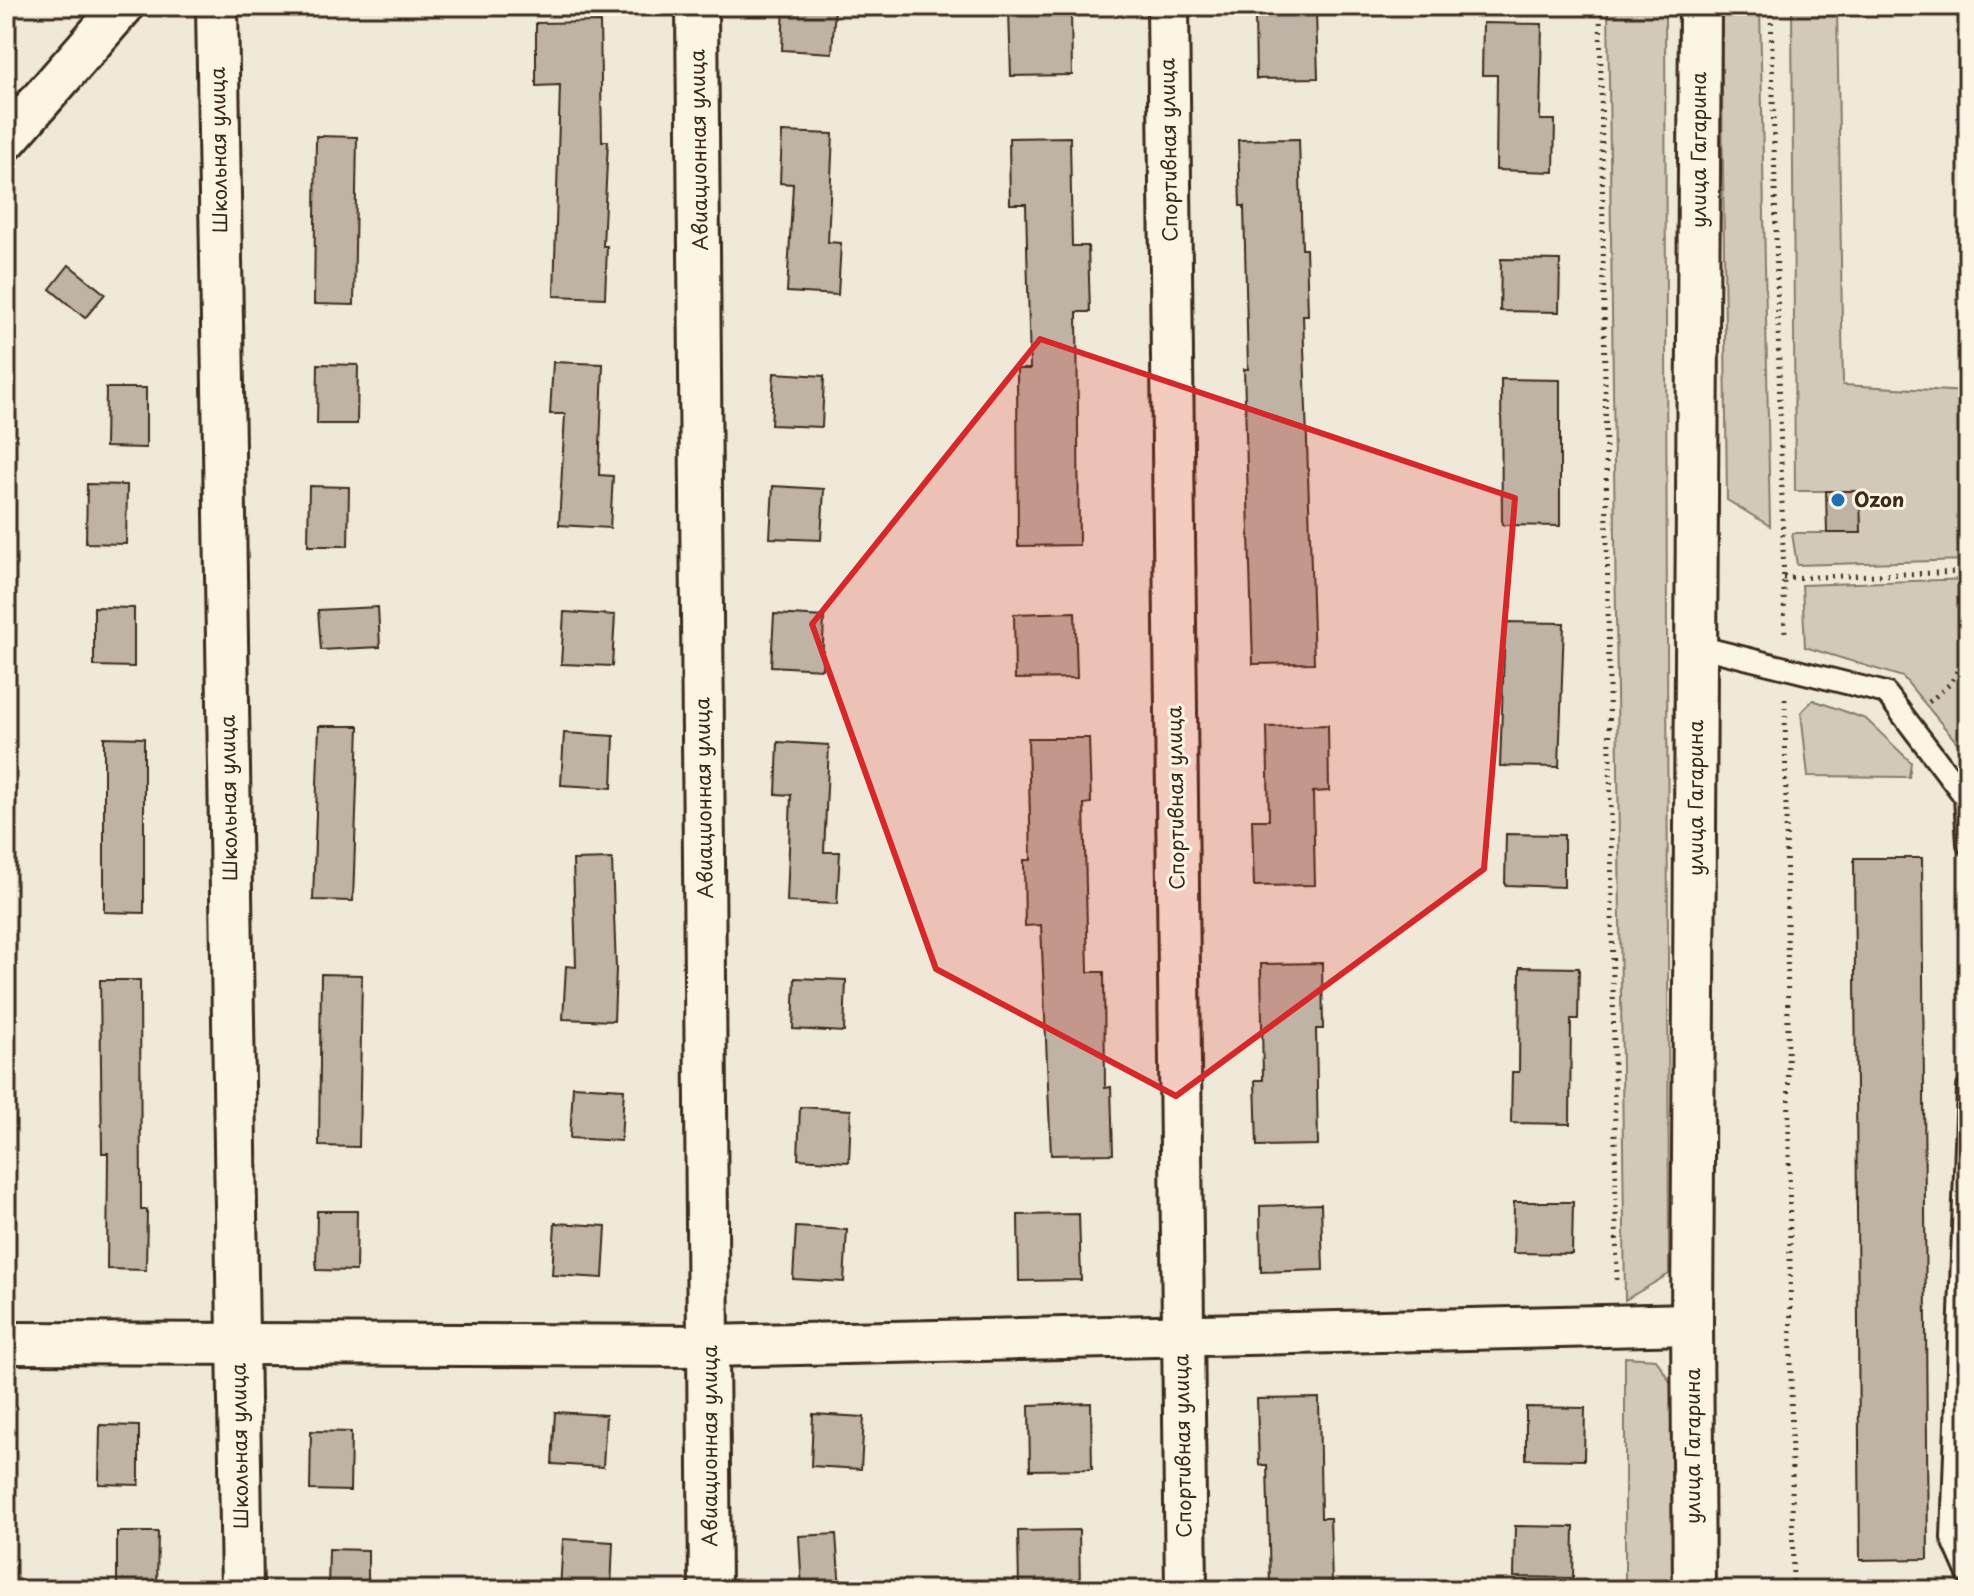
<svg xmlns="http://www.w3.org/2000/svg" width="1974" height="1596" font-family="'Playpen Sans',sans-serif">
	<rect width="100%" height="100%" fill="#f0e9d9"/>
	<filter id="ink" filterUnits="userSpaceOnUse"><feTurbulence type="fractalNoise" baseFrequency=".0125" numOctaves="2"/><feDisplacementMap in="SourceGraphic" scale="16" xChannelSelector="R" yChannelSelector="G"/><feConvolveMatrix kernelMatrix="1 2 1 2 8 2 1 2 1" color-interpolation-filters="sRGB"/></filter>
	<g filter="url(#ink)">
		<g fill="#d2c9ba" stroke="#867a6c" stroke-width="2">
			<path d="M 1608,6 L 1665,6 L 1669,1274 L 1625,1300 Z"/>
			<path d="M 1721,6 L 1760,6 L 1770,526 L 1727,500 Z"/>
			<path d="M 1792,6 L 1837,6 L 1843,385 L 1968,392 L 1968,560 L 1797,565 L 1792,533 L 1860,533 L 1860,491 L 1795,491 Z"/>
			<path d="M 1968,579 L 1968,756 L 1903,677 L 1805,647 L 1802,585 Z"/>
			<path d="M 1813,700 L 1866,719 L 1911,762 L 1909,777 L 1808,776 L 1801,712 Z"/>
			<path d="M 1625,1357 L 1656,1359 L 1674,1388 L 1674,1590 L 1625,1590 Z"/>
		</g>
		<g fill="#beb3a4" stroke="#3b2a1e" stroke-width="2">
			<path d="M 784,6 L 835,6 L 832,53 L 782,50 Z"/>
			<path d="M 1071,9 L 1072,75 L 1011,76 L 1009,10 Z"/>
			<path d="M 1316,12 L 1318,78 L 1256,79 L 1255,13 Z"/>
			<path d="M 600,22 L 602,141 L 608,141 L 603,246 L 607,246 L 605,298 L 554,296 L 560,85 L 536,86 L 536,23 Z"/>
			<path d="M 1483,23 L 1542,24 L 1540,120 L 1555,120 L 1554,172 L 1496,170 L 1497,75 L 1482,75 Z"/>
			<path d="M 782,132 L 833,134 L 828,242 L 841,243 L 838,295 L 787,292 L 793,184 L 780,183 Z"/>
			<path d="M 316,136 L 357,137 L 354,305 L 314,304 Z"/>
			<path d="M 1070,137 L 1072,246 L 1088,246 L 1090,312 L 1077,312 L 1079,545 L 1018,546 L 1017,369 L 1030,369 L 1026,204 L 1010,204 L 1009,138 Z"/>
			<path d="M 1299,139 L 1302,249 L 1306,249 L 1308,315 L 1303,315 L 1314,663 L 1253,664 L 1244,369 L 1248,369 L 1244,206 L 1240,206 L 1238,140 Z"/>
			<path d="M 1501,259 L 1560,260 L 1559,312 L 1500,311 Z"/>
			<path d="M 69,265 L 105,294 L 85,318 L 50,289 Z"/>
			<path d="M 553,362 L 603,364 L 599,475 L 613,476 L 610,528 L 559,525 L 565,414 L 550,414 Z"/>
			<path d="M 318,364 L 358,365 L 357,424 L 317,424 Z"/>
			<path d="M 774,373 L 824,376 L 822,427 L 771,425 Z"/>
			<path d="M 1501,379 L 1560,380 L 1560,526 L 1502,525 Z"/>
			<path d="M 106,388 L 146,388 L 146,448 L 105,447 Z"/>
			<path d="M 87,484 L 127,485 L 126,544 L 86,543 Z"/>
			<path d="M 309,486 L 349,487 L 348,546 L 308,546 Z"/>
			<path d="M 773,486 L 824,489 L 821,540 L 770,538 Z"/>
			<path d="M 1826,491 L 1860,491 L 1861,533 L 1827,533 Z"/>
			<path d="M 94,607 L 134,608 L 134,667 L 94,666 Z"/>
			<path d="M 378,607 L 380,647 L 321,650 L 318,610 Z"/>
			<path d="M 564,612 L 615,615 L 612,666 L 561,664 Z"/>
			<path d="M 1075,612 L 1077,678 L 1015,679 L 1014,614 Z"/>
			<path d="M 774,614 L 824,617 L 822,669 L 771,666 Z"/>
			<path d="M 1505,622 L 1564,623 L 1559,767 L 1500,766 Z"/>
			<path d="M 1328,725 L 1329,791 L 1313,792 L 1315,885 L 1254,886 L 1252,820 L 1269,820 L 1267,727 Z"/>
			<path d="M 319,726 L 359,726 L 353,901 L 313,900 Z"/>
			<path d="M 564,733 L 614,736 L 612,788 L 561,785 Z"/>
			<path d="M 104,737 L 144,738 L 144,913 L 104,912 Z"/>
			<path d="M 1028,738 L 1089,738 L 1091,803 L 1084,804 L 1088,972 L 1104,972 L 1105,1088 L 1111,1087 L 1113,1154 L 1051,1155 L 1041,925 L 1025,926 L 1024,860 L 1031,860 Z"/>
			<path d="M 778,742 L 829,745 L 824,852 L 840,852 L 837,904 L 787,902 L 791,795 L 776,794 Z"/>
			<path d="M 1506,834 L 1564,835 L 1564,887 L 1505,885 Z"/>
			<path d="M 1854,858 L 1922,858 L 1928,1559 L 1860,1560 Z"/>
			<path d="M 612,859 L 616,969 L 614,1021 L 563,1019 L 566,966 L 576,967 L 573,860 Z"/>
			<path d="M 1322,963 L 1323,1029 L 1316,1029 L 1318,1145 L 1257,1146 L 1255,1080 L 1263,1080 L 1261,964 Z"/>
			<path d="M 1520,967 L 1579,968 L 1578,1019 L 1571,1019 L 1570,1124 L 1511,1123 L 1512,1072 L 1519,1072 Z"/>
			<path d="M 321,974 L 362,975 L 359,1147 L 319,1146 Z"/>
			<path d="M 795,978 L 846,980 L 844,1032 L 793,1029 Z"/>
			<path d="M 100,980 L 140,980 L 141,1210 L 147,1210 L 146,1270 L 107,1269 L 108,1153 L 102,1153 Z"/>
			<path d="M 573,1086 L 624,1089 L 621,1141 L 570,1138 Z"/>
			<path d="M 800,1107 L 851,1110 L 849,1162 L 798,1159 Z"/>
			<path d="M 1514,1202 L 1573,1202 L 1572,1254 L 1513,1253 Z"/>
			<path d="M 1321,1204 L 1323,1270 L 1261,1272 L 1260,1206 Z"/>
			<path d="M 317,1211 L 357,1211 L 356,1271 L 316,1270 Z"/>
			<path d="M 1079,1214 L 1081,1280 L 1019,1281 L 1018,1215 Z"/>
			<path d="M 555,1223 L 606,1226 L 603,1278 L 552,1275 Z"/>
			<path d="M 796,1227 L 847,1230 L 844,1282 L 793,1279 Z"/>
			<path d="M 1319,1398 L 1321,1518 L 1330,1518 L 1332,1584 L 1270,1585 L 1267,1465 L 1259,1465 L 1257,1399 Z"/>
			<path d="M 1091,1403 L 1092,1469 L 1030,1470 L 1029,1405 Z"/>
			<path d="M 1526,1407 L 1585,1408 L 1584,1460 L 1526,1459 Z"/>
			<path d="M 555,1412 L 606,1415 L 603,1467 L 552,1464 Z"/>
			<path d="M 813,1414 L 864,1417 L 861,1469 L 811,1466 Z"/>
			<path d="M 100,1425 L 139,1426 L 139,1485 L 99,1484 Z"/>
			<path d="M 311,1431 L 351,1432 L 350,1491 L 310,1490 Z"/>
			<path d="M 1515,1526 L 1574,1527 L 1573,1578 L 1514,1577 Z"/>
			<path d="M 1079,1530 L 1080,1590 L 1019,1590 L 1018,1531 Z"/>
			<path d="M 117,1532 L 158,1532 L 157,1590 L 117,1590 Z"/>
			<path d="M 836,1534 L 840,1590 L 802,1590 L 799,1536 Z"/>
			<path d="M 563,1539 L 613,1542 L 611,1590 L 560,1590 Z"/>
			<path d="M 329,1549 L 368,1550 L 368,1590 L 328,1590 Z"/>
		</g>
		<g fill="none" stroke-linecap="round" stroke-linejoin="round">
			<g stroke="#3b2a1e" stroke-width="26">
				<g id="service">
					<path d="M 1697,646 L 1886,693 L 1965,797 L 1968,844"/>
					<path d="M 1968,1088 L 1952,1538 L 1968,1574"/>
				</g>
			</g>
			<g stroke="#3b2a1e" stroke-width="46">
				<g id="minor">
					<path d="M 217,6 L 242,1590"/>
					<path d="M 697,6 L 710,1590"/>
					<path d="M 1168,6 L 1186,1590"/>
					<path d="M 6,140 L 123,6"/>
					<path d="M 6,1343 L 709,1346 L 1692,1324"/>
					<path d="M 1694,1590 L 1692,1324 L 1700,6"/>
				</g>
			</g>
			<g stroke="#3b2a1e" stroke-width="5" stroke-dasharray="2 6" stroke-linecap="butt">
				<path d="M 1600,6 L 1617,1285"/>
				<path d="M 1771,6 L 1785,637"/>
				<path d="M 1963,269 L 1968,269"/>
				<path d="M 1783,578 L 1968,572"/>
				<path d="M 1785,699 L 1793,1590"/>
				<path d="M 1929,702 L 1951,683 L 1968,649"/>
			</g>
			<use href="#service" stroke="#fcf5e5" stroke-width="20"/>
			<use href="#minor" stroke="#fcf5e5" stroke-width="40"/>
		</g>
	</g>
	<path fill="#d62828" fill-opacity="0.2" stroke="#d62828" stroke-width="6" stroke-linejoin="round" d="M 1040,339 L 1515,498 L 1484,869 L 1176,1096 L 936,969 L 812,624 Z"/>
	<circle fill="#1f6fb2" stroke="#fcf5e5" stroke-width="3" cx="1838" cy="500" r="8"/>
	<g text-anchor="middle" stroke-width="6" stroke-linejoin="round" paint-order="stroke">
		<g font-size="20" fill="#3b2a1e" stroke="#fcf5e5">
			<text transform="translate(219 150) rotate(-91)" y="7">Школьная улица</text>
			<text transform="translate(699 150) rotate(-91)" y="7">Авиационная улица</text>
			<text transform="translate(1169 150) rotate(-91)" y="7">Спортивная улица</text>
			<text transform="translate(1699 150) rotate(-90)" y="7">улица Гагарина</text>
			<text transform="translate(229 798) rotate(-91)" y="7">Школьная улица</text>
			<text transform="translate(704 798) rotate(-91)" y="7">Авиационная улица</text>
			<text transform="translate(1176 798) rotate(-91)" y="7">Спортивная улица</text>
			<text transform="translate(1696 798) rotate(-90)" y="7">улица Гагарина</text>
			<text transform="translate(240 1446) rotate(-91)" y="7">Школьная улица</text>
			<text transform="translate(710 1446) rotate(-90)" y="7">Авиационная улица</text>
			<text transform="translate(1183 1446) rotate(-91)" y="7">Спортивная улица</text>
			<text transform="translate(1693 1446) rotate(-90)" y="7">улица Гагарина</text>
		</g>
		<g font-size="20" font-weight="bold" fill="#3b2a1e" stroke="#fcf5e5" text-anchor="start">
			<text x="1854" y="507">Ozon</text>
		</g>
	</g>
	<rect width="1974" height="1596" fill="none" stroke="#fcf5e5" stroke-width="32"/>
	<rect x="16" y="16" width="1942" height="1564" fill="none" stroke="#3b2a1e" stroke-width="3" filter="url(#ink)"/>
</svg>
